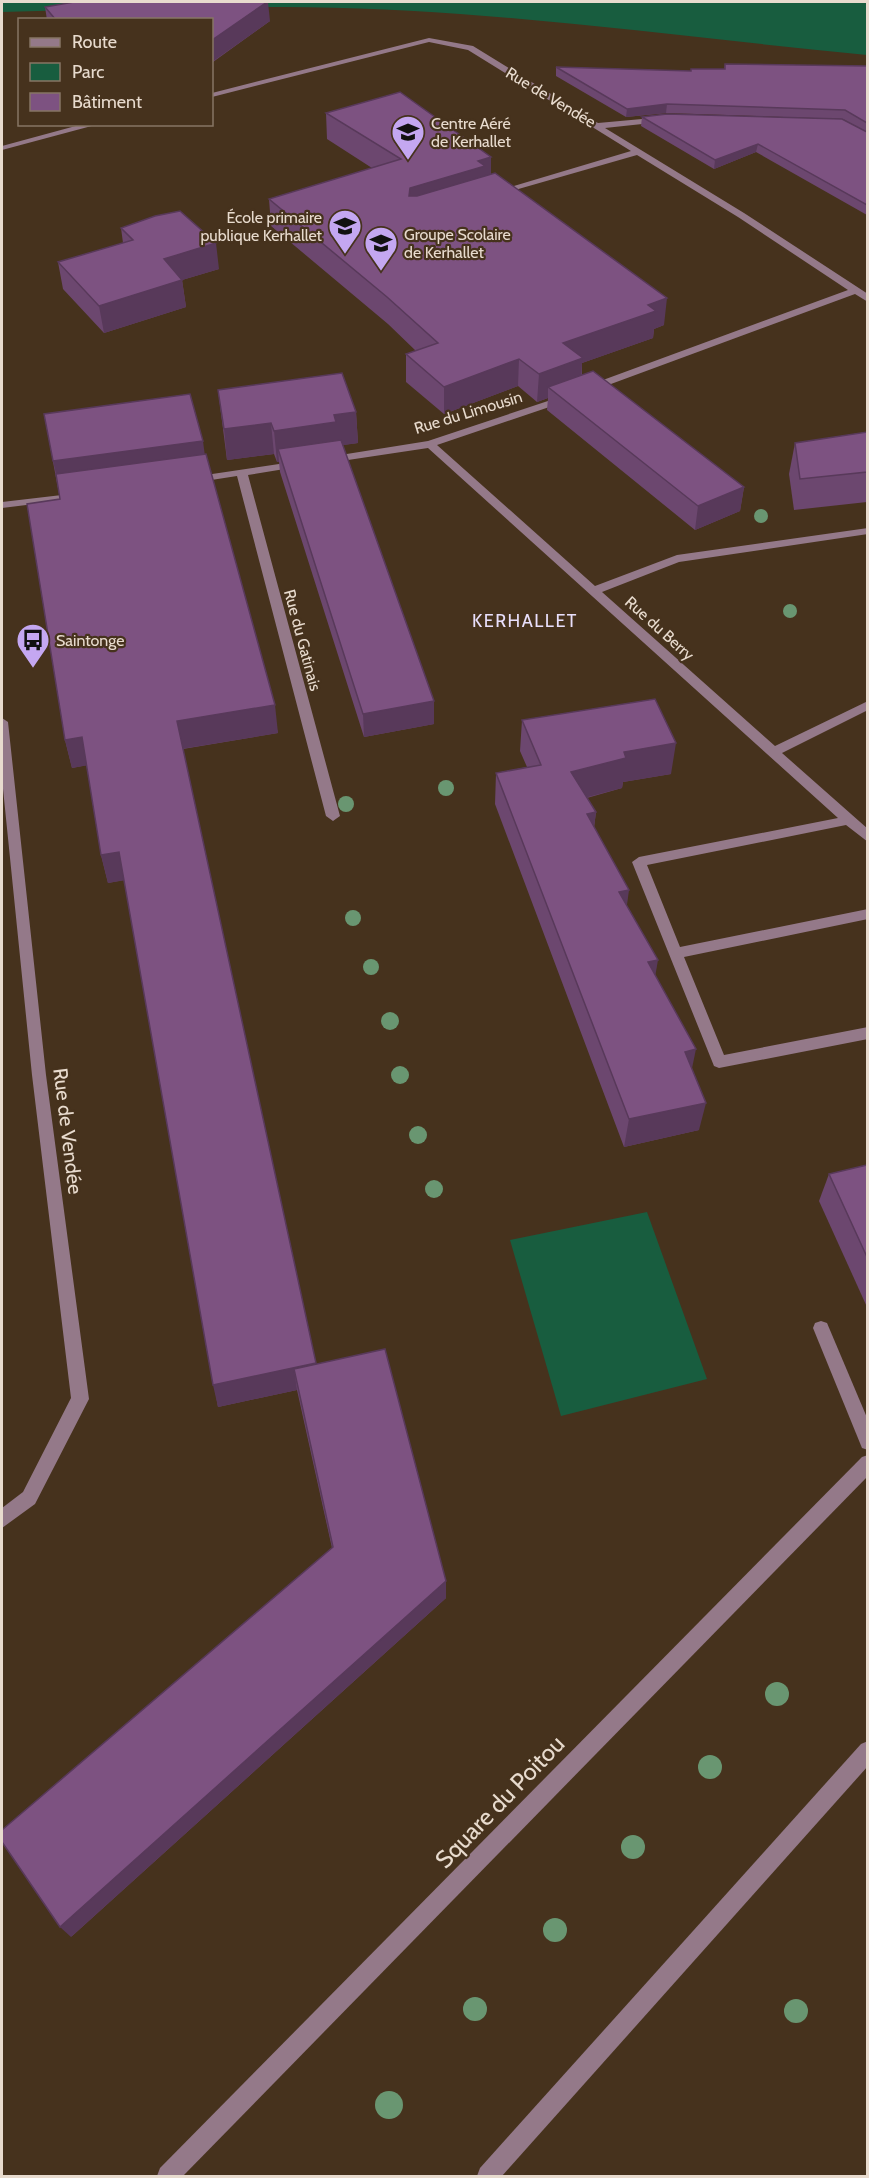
<svg xmlns="http://www.w3.org/2000/svg" width="869" height="2178" font-family="Cabin,sans-serif">
	<rect width="100%" height="100%" fill="#46321d"/>
	<g fill="#185d3f">
		<path d="M 2,2 L 867,2 L 867,55 C 732,42 596,24 460,14 C 308,2 154,8 2,12 Z"/>
		<path d="M 647,1212 L 707,1379 L 561,1416 L 510,1240 Z"/>
	</g>
	<g fill="none" stroke-linecap="round" stroke-linejoin="round">
		<g fill="#947989" fill-rule="evenodd">
			<path d="M 429,38 L 473,46 L 598,123 L 664,117 L 664,121 L 661,122 L 605,128 L 744,213 L 868,294 L 868,302 L 855,294 L 592,391 L 584,391 L 584,387 L 848,290 L 738,217 L 637,155 L 494,196 L 494,192 L 631,151 L 468,50 L 429,42 L 212,97 L 212,93 Z"/>
			<path d="M 83,124 L 99,124 L 2,150 L 2,146 Z"/>
			<path d="M 566,395 L 570,396 L 570,400 L 437,445 L 595,586 L 677,555 L 868,528 L 868,534 L 679,562 L 602,592 L 775,746 L 868,701 L 868,710 L 782,753 L 868,829 L 868,842 L 846,825 L 647,865 L 680,947 L 868,909 L 868,919 L 684,957 L 724,1055 L 868,1027 L 868,1039 L 719,1068 L 714,1066 L 632,862 L 639,857 L 838,818 L 428,448 L 328,463 L 323,460 L 328,457 L 428,441 Z"/>
			<path d="M 299,461 L 304,464 L 303,466 L 248,475 L 340,816 L 333,821 L 326,816 L 237,476 L 192,483 L 187,480 L 192,477 Z"/>
			<path d="M 79,493 L 83,494 L 83,498 L 2,508 L 2,502 Z"/>
			<path d="M 2,718 L 8,722 L 46,1075 L 89,1399 L 35,1504 L 2,1528 L 2,1508 L 23,1492 L 71,1398 L 32,1075 L 2,779 Z"/>
			<path d="M 821,1321 L 827,1323 L 868,1420 L 868,1450 L 862,1448 L 813,1328 L 815,1323 Z"/>
			<path d="M 868,1455 L 868,1476 L 183,2176 L 157,2176 L 160,2168 L 862,1457 Z"/>
			<path d="M 868,1741 L 868,1766 L 502,2176 L 477,2176 L 480,2168 L 861,1744 Z"/>
		</g>
	</g>
	<g fill="#699671">
		<circle cx="761" cy="516" r="7"/>
		<circle cx="790" cy="611" r="7"/>
		<circle cx="446" cy="788" r="8"/>
		<circle cx="346" cy="804" r="8"/>
		<circle cx="353" cy="918" r="8"/>
		<circle cx="371" cy="967" r="8"/>
		<circle cx="390" cy="1021" r="9"/>
		<circle cx="400" cy="1075" r="9"/>
		<circle cx="418" cy="1135" r="9"/>
		<circle cx="434" cy="1189" r="9"/>
		<circle cx="777" cy="1694" r="12"/>
		<circle cx="710" cy="1767" r="12"/>
		<circle cx="633" cy="1847" r="12"/>
		<circle cx="555" cy="1930" r="12"/>
		<circle cx="475" cy="2009" r="12"/>
		<circle cx="796" cy="2011" r="12"/>
		<circle cx="389" cy="2105" r="14"/>
	</g>
	<g fill="#6c476f">
		<path d="M 45,7 L 270,21 L 213,62 L 212,20 L 47,20 Z"/>
		<path d="M 725,64 L 867,66 L 867,215 L 756,152 L 714,169 L 641,126 L 642,117 L 861,129 L 843,119 L 666,113 L 626,117 L 556,76 L 556,67 L 690,71 L 724,69 Z"/>
		<path d="M 326,113 L 491,157 L 491,175 L 664,325 L 654,329 L 653,338 L 582,363 L 582,375 L 744,487 L 740,511 L 695,530 L 547,410 L 548,398 L 537,402 L 518,386 L 444,414 L 406,382 L 406,354 L 416,351 L 388,324 L 271,226 L 269,199 L 372,168 L 327,139 Z"/>
		<path d="M 121,228 L 219,269 L 182,280 L 186,307 L 104,333 L 63,289 L 58,262 L 123,243 Z"/>
		<path d="M 218,390 L 356,412 L 358,443 L 342,445 L 434,724 L 364,737 L 280,472 L 279,462 L 277,462 L 274,454 L 227,460 Z"/>
		<path d="M 44,414 L 205,455 L 278,733 L 183,749 L 316,1364 L 446,1598 L 71,1937 L 332,1548 L 297,1390 L 218,1407 L 124,880 L 108,883 L 101,855 L 87,765 L 72,768 L 65,740 L 60,499 Z"/>
		<path d="M 867,432 L 867,502 L 794,510 L 789,474 L 795,443 Z"/>
		<path d="M 522,720 L 671,774 L 623,782 L 622,788 L 587,798 L 596,812 L 594,828 L 655,975 L 692,1068 L 699,1130 L 624,1147 L 495,804 L 496,773 L 527,767 L 520,751 Z"/>
		<path d="M 867,1165 L 867,1307 L 819,1201 L 829,1174 Z"/>
	</g>
	<g fill="#58395a">
		<path d="M 267,2 L 268,2 L 270,21 L 212,62 L 212,40 Z"/>
		<path d="M 667,104 L 666,113 L 626,117 L 627,109 Z"/>
		<path d="M 758,144 L 756,152 L 714,169 L 715,160 Z"/>
		<path d="M 491,157 L 491,183 L 410,215 L 409,196 L 410,188 L 478,161 Z"/>
		<path d="M 216,243 L 219,269 L 182,280 L 186,307 L 104,333 L 99,306 L 164,259 Z"/>
		<path d="M 667,298 L 664,325 L 654,329 L 653,338 L 582,363 L 581,386 L 548,387 L 548,398 L 537,402 L 539,374 L 563,343 L 648,305 Z"/>
		<path d="M 519,359 L 518,386 L 444,414 L 444,387 Z"/>
		<path d="M 356,412 L 358,443 L 338,446 L 278,449 L 279,462 L 277,462 L 274,431 L 334,415 Z"/>
		<path d="M 271,423 L 274,454 L 227,460 L 224,429 Z"/>
		<path d="M 203,441 L 207,472 L 60,492 L 53,461 Z"/>
		<path d="M 744,487 L 740,511 L 695,530 L 698,506 Z"/>
		<path d="M 434,701 L 434,724 L 364,737 L 363,714 Z"/>
		<path d="M 275,705 L 278,733 L 181,749 L 177,721 Z"/>
		<path d="M 82,737 L 89,765 L 72,768 L 65,740 Z"/>
		<path d="M 676,743 L 671,774 L 623,782 L 622,788 L 569,802 L 571,772 L 624,752 Z"/>
		<path d="M 596,812 L 592,842 L 587,814 Z"/>
		<path d="M 119,852 L 126,880 L 108,883 L 101,855 Z"/>
		<path d="M 629,890 L 625,920 L 619,892 Z"/>
		<path d="M 658,960 L 653,989 L 648,962 Z"/>
		<path d="M 696,1049 L 690,1078 L 685,1052 Z"/>
		<path d="M 706,1103 L 699,1130 L 624,1147 L 629,1119 Z"/>
		<path d="M 316,1363 L 319,1385 L 294,1369 L 297,1390 L 218,1407 L 213,1385 Z"/>
		<path d="M 446,1581 L 446,1598 L 71,1937 L 60,1927 Z"/>
	</g>
	<g fill="#7d5281" stroke="#58395a" stroke-width="1.5">
		<path d="M 74,2 L 267,2 L 212,40 L 212,20 L 56,20 L 45,7 Z"/>
		<path d="M 725,64 L 867,66 L 867,123 L 845,110 L 667,104 L 627,109 L 556,67 L 691,71 L 691,69 L 725,69 Z"/>
		<path d="M 400,92 L 491,157 L 478,161 L 485,166 L 410,188 L 409,196 L 417,196 L 495,173 L 667,298 L 648,305 L 656,311 L 563,343 L 583,358 L 539,374 L 519,359 L 444,387 L 406,354 L 438,343 L 387,297 L 269,199 L 401,159 L 326,113 Z"/>
		<path d="M 667,114 L 842,119 L 867,132 L 867,205 L 758,144 L 715,160 L 642,117 Z"/>
		<path d="M 180,211 L 216,243 L 164,259 L 182,280 L 99,306 L 58,262 L 133,240 L 121,228 L 155,216 Z"/>
		<path d="M 593,371 L 744,487 L 698,506 L 548,387 Z"/>
		<path d="M 342,373 L 356,412 L 334,415 L 336,422 L 274,431 L 271,423 L 224,429 L 218,390 Z"/>
		<path d="M 190,394 L 203,441 L 53,461 L 44,414 Z"/>
		<path d="M 867,432 L 867,472 L 800,479 L 795,443 Z"/>
		<path d="M 341,440 L 434,701 L 363,714 L 278,449 Z"/>
		<path d="M 206,454 L 275,705 L 177,721 L 316,1363 L 213,1385 L 119,852 L 101,855 L 82,737 L 65,740 L 27,504 L 60,499 L 56,474 Z"/>
		<path d="M 655,699 L 676,743 L 624,752 L 626,758 L 571,772 L 596,812 L 587,814 L 629,890 L 619,892 L 658,960 L 648,962 L 696,1049 L 685,1052 L 706,1103 L 629,1119 L 496,773 L 541,765 L 522,720 Z"/>
		<path d="M 867,1165 L 867,1257 L 829,1174 Z"/>
		<path d="M 385,1349 L 446,1581 L 60,1927 L 2,1842 L 2,1830 L 333,1547 L 294,1369 Z"/>
	</g>
	<defs>
		<g id="school-pin" transform="scale(1.725)"><path d="M0 17L-7.5 6A9.5 9.5 0 1 1 7.5 6Z" fill="#c4a7f1" stroke="#46321d"/><path d="M0-5L7-2L0 1L-7-2ZM-4 1L0 2.5L4 1V4Q0 6-4 4Z" fill="#111"/></g>
		<g id="bus-pin" transform="scale(1.725)"><path d="M0 17L-7.5 6A9.5 9.5 0 1 1 7.5 6Z" fill="#c4a7f1" stroke="#46321d"/><path d="M-5-6H5V4H4V6H2V4H-2V6H-4V4H-5ZM-3.5-4V0h7V-4ZM-3.5 1.2v1.5H-2V1.2ZM2 1.2v1.5H3.5V1.2Z" fill="#111"/></g>
	</defs>
	<g fill-rule="evenodd">
		<use href="#school-pin" x="408" y="132"/>
		<use href="#school-pin" x="345" y="226"/>
		<use href="#school-pin" x="381" y="243"/>
		<use href="#bus-pin" x="33" y="640"/>
	</g>
	<g text-anchor="middle" stroke-width="4.5" stroke-linejoin="round" paint-order="stroke">
		<g font-size="16" fill="#e8dbce" stroke="#46321d">
			<text transform="translate(551 97) rotate(31)" y="6">Rue de Vendée</text>
			<text transform="translate(468 412) rotate(-17)" y="6">Rue du Limousin</text>
			<text transform="translate(660 628) rotate(42)" y="6">Rue du Berry</text>
			<text transform="translate(303 640) rotate(75)" y="6">Rue du Gatinais</text>
		</g>
		<g font-size="16" fill="#e8dbce" stroke="#46321d" text-anchor="start">
			<text x="431" y="129">Centre Aéré<tspan x="431" dy="18">de Kerhallet</tspan></text>
			<text x="322" y="223" text-anchor="end">École primaire<tspan x="322" dy="18">publique Kerhallet</tspan></text>
			<text x="404" y="240">Groupe Scolaire<tspan x="404" dy="18">de Kerhallet</tspan></text>
			<text x="56" y="646">Saintonge</text>
		</g>
		<g font-size="18" letter-spacing="1.5" fill="#e9dffb" stroke="#46321d">
			<text x="525" y="627">KERHALLET</text>
		</g>
		<g font-size="20" fill="#e8dbce" stroke="#46321d">
			<text transform="translate(68 1131) rotate(83)" y="7">Rue de Vendée</text>
		</g>
		<g font-size="24" fill="#e8dbce" stroke="#46321d">
			<text transform="translate(500 1802) rotate(-46)" y="8">Square du Poitou</text>
		</g>
	</g>
	<rect width="869" height="2178" fill="none" stroke="#e8dbce" stroke-width="6"/>
	<rect x="18" y="18" width="195" height="108" fill="#46321d" stroke="#877664" stroke-width="1.5"/>
	<rect x="30" y="38" width="30" height="9" fill="#947989" stroke="#877664" stroke-width="1.5"/>
	<text x="72" y="48" font-size="18" fill="#e8dbce">Route</text>
	<rect x="30" y="63" width="30" height="18" fill="#185d3f" stroke="#877664" stroke-width="1.5"/>
	<text x="72" y="78" font-size="18" fill="#e8dbce">Parc</text>
	<rect x="30" y="93" width="30" height="18" fill="#7d5281" stroke="#877664" stroke-width="1.5"/>
	<text x="72" y="108" font-size="18" fill="#e8dbce">Bâtiment</text>
</svg>
